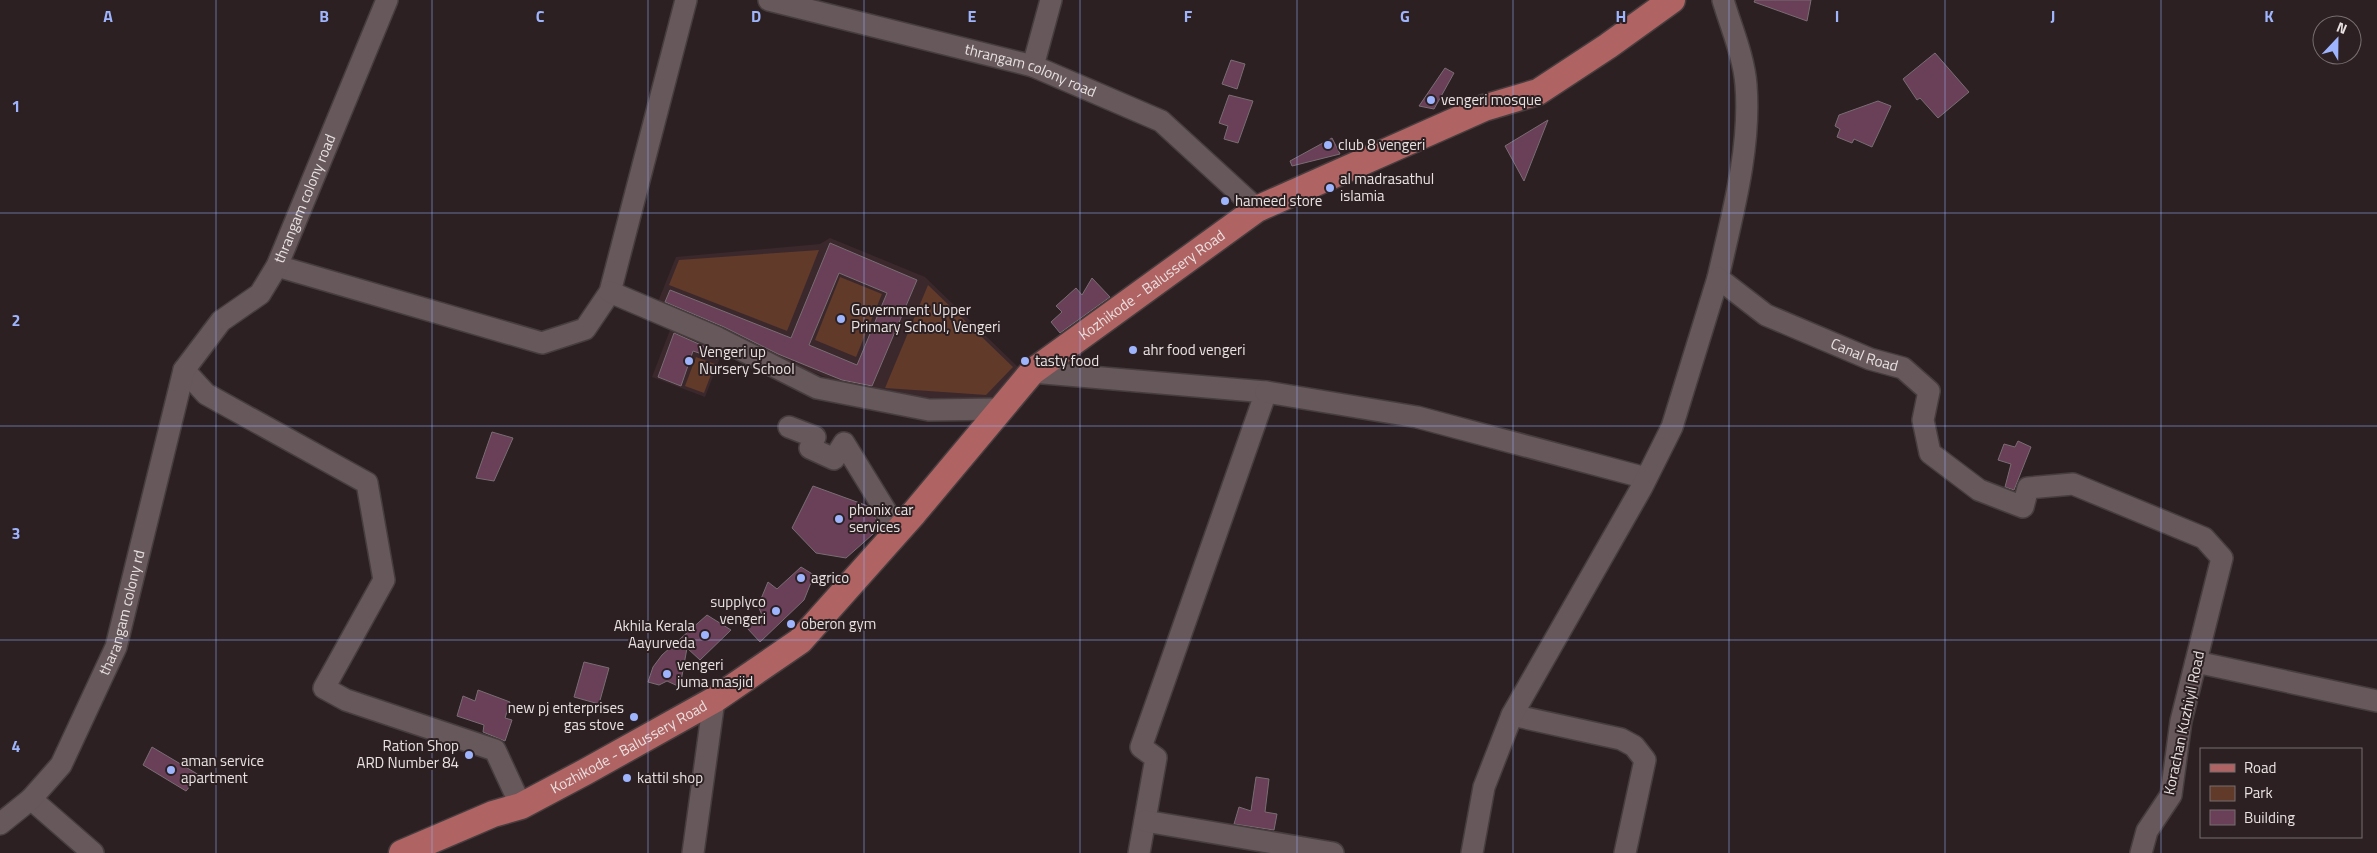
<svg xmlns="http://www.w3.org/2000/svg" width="2377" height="853" font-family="'Titillium Web',sans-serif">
	<rect width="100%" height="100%" fill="#2c2023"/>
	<g fill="#3a282c">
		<path d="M 830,238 L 925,277 L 1019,368 L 989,400 L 878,398 L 655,309 L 676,257 L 820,244 Z"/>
		<path d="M 672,325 L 725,345 L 705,397 L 652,377 Z"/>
	</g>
	<g fill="#613a2a">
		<path d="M 819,250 L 787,331 L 669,285 L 679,260 Z"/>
		<path d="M 840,277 L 882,294 L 856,357 L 815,340 Z"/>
		<path d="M 928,285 L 1013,367 L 986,395 L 885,388 Z"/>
		<path d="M 696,357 L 715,364 L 704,393 L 685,386 Z"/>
	</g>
	<g fill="#694057" stroke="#796d73" fill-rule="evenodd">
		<path d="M 1755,0 L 1811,0 L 1807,21 L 1754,2 Z"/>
		<path d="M 1935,53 L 1969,92 L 1938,118 L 1920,98 L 1917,100 L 1903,79 Z"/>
		<path d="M 1231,60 L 1245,64 L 1237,89 L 1222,84 Z"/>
		<path d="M 1445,68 L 1454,73 L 1434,109 L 1419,106 Z"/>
		<path d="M 1229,95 L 1253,101 L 1238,143 L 1224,139 L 1228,126 L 1219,123 Z"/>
		<path d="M 1878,101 L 1891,106 L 1872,147 L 1854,139 L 1852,143 L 1837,137 L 1840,129 L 1835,126 L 1839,115 Z"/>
		<path d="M 1548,120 L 1524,181 L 1505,146 Z"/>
		<path d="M 1332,138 L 1340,154 L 1292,166 L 1290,161 Z"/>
		<path d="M 830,243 L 917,280 L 872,386 L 842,380 L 778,354 L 724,327 L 665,302 L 670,290 L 791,338 ZM 839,273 L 887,293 L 857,365 L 809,345 Z"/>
		<path d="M 1092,278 L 1110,297 L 1060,333 L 1051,322 L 1062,312 L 1056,306 L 1076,288 L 1082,295 Z"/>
		<path d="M 674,333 L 719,353 L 717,359 L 693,351 L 681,386 L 658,377 Z"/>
		<path d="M 492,432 L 513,438 L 494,481 L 476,478 Z"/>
		<path d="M 2018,441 L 2031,447 L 2014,490 L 2005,487 L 2011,464 L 1998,460 L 2004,444 L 2015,447 Z"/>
		<path d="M 813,486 L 868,506 L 881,527 L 846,558 L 816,553 L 792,528 Z"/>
		<path d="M 801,567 L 814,575 L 804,600 L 760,642 L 747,628 L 762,615 L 758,606 L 768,582 L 777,589 Z"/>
		<path d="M 707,615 L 731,630 L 700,660 L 687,648 L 680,687 L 667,681 L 659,685 L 648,682 L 653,667 L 662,655 Z"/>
		<path d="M 584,662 L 609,668 L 599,704 L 574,697 Z"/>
		<path d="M 478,690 L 510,702 L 505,718 L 512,720 L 505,741 L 483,732 L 484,725 L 457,716 L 463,696 L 475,701 Z"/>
		<path d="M 152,747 L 199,775 L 186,791 L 143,765 Z"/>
		<path d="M 1256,777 L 1269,779 L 1265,812 L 1277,814 L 1274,830 L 1234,824 L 1239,807 L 1251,811 Z"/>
	</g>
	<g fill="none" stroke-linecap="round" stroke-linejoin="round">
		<g stroke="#473d3f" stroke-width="24">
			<g id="minor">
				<path id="s1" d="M 769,0 L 1033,66 L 1161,121 L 1257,209"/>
				<path id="s2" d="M 1723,0 C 1731,27 1744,57 1746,85 C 1751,149 1732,216 1718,278 L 1766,315 L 1870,359 L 1903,368 L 1929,391 L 1923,420 L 1930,453 L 1979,490 L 2023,507 L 2028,488 L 2073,484 L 2204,538 L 2222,558 L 2181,721 L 2171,795 L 2147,831 L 2141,853"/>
				<path d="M 1033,66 L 1051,0"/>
				<path d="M 277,266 L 542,343 L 585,329 L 610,292 L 686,0"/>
				<path d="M 610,292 L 718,338 L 817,388 L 929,410 L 1001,409"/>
				<path d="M 184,370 L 206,394 L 367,483 L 384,580 L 324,688 L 346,700 L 495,750 L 521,806"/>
				<path d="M 1032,372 L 1266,392 L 1141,747 L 1156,758 L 1139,853"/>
				<path d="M 1266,392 L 1417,417 L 1646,478"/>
				<path d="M 789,427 L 815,437 L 810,448 L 834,459 L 844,443 L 898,531"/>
				<path d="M 2196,662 L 2377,701"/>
				<path d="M 1512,715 L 1621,739 L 1634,746 L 1645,760 L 1625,853"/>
				<path d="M 31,799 L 93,853"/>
				<path d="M 1145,821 L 1333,853"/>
				<path id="s3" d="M 0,824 L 31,799 L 61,765 L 116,647 L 184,370 L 221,321 L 260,294 L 277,266 L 387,0"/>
				<path d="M 693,853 L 714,700"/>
				<path d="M 1472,853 L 1484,787 L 1512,715 L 1642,487 L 1672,427 L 1718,278"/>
			</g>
		</g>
		<g stroke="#473d3f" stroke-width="29">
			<g id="major">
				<path id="s4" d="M 402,853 L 493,814 L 521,806 L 585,772 L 714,700 L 800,641 L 914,513 L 1032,372 L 1257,209 L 1484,108 L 1538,92 L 1608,46 L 1672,0"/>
			</g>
		</g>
		<use href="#minor" stroke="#66585b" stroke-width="21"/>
		<use href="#major" stroke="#af6362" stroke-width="26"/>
	</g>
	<path fill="none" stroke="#9eb4fd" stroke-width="1" stroke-opacity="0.55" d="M 216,0 L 216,853M 432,0 L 432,853M 648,0 L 648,853M 864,0 L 864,853M 1080,0 L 1080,853M 1297,0 L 1297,853M 1513,0 L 1513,853M 1729,0 L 1729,853M 1945,0 L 1945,853M 2161,0 L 2161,853M 0,213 L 2377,213M 0,426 L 2377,426M 0,640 L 2377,640"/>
	<g fill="#9eb4fd" stroke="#2c2023" stroke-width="2">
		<circle cx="1431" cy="100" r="5"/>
		<circle cx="1328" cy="145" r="5"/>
		<circle cx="1330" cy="188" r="5"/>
		<circle cx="1225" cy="201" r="5"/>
		<circle cx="841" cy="319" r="5"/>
		<circle cx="1133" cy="350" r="5"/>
		<circle cx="689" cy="361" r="5"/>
		<circle cx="1025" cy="361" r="5"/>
		<circle cx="839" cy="519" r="5"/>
		<circle cx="801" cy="578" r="5"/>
		<circle cx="776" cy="611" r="5"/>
		<circle cx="791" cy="624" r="5"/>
		<circle cx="705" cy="635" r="5"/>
		<circle cx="667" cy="674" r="5"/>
		<circle cx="634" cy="717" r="5"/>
		<circle cx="469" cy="755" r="5"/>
		<circle cx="171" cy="770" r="5"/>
		<circle cx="627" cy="778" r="5"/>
	</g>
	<g text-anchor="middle" stroke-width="4" stroke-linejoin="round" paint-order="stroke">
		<g font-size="15" fill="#e8e0e1" stroke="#2c2023">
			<text dy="5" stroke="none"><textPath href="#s1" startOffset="271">thrangam colony road</textPath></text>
			<text dy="5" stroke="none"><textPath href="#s3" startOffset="715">thrangam colony road</textPath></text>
			<text dy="5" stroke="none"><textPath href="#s4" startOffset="956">Kozhikode - Balussery Road</textPath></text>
			<text dy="5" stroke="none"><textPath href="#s2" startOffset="451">Canal Road</textPath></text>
			<text dy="5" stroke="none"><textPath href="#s3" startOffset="250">tharangam colony rd</textPath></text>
			<text transform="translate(2184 723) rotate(-78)" y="5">Korachan Kuzhiyil Road</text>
			<text dy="5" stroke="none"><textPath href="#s4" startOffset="251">Kozhikode - Balussery Road</textPath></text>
		</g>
		<g font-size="15" fill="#e8e0e1" stroke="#2c2023" text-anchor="start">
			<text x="1441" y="105">vengeri mosque</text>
			<text x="1338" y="150">club 8 vengeri</text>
			<text x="1340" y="184">al madrasathul<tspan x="1340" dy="17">islamia</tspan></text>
			<text x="1235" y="206">hameed store</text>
			<text x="851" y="315">Government Upper<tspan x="851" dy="17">Primary School, Vengeri</tspan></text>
			<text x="1143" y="355">ahr food vengeri</text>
			<text x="699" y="357">Vengeri up<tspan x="699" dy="17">Nursery School</tspan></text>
			<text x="1035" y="366">tasty food</text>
			<text x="849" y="515">phonix car<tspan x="849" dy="17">services</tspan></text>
			<text x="811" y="583">agrico</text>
			<text x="766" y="607" text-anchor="end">supplyco<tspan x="766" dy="17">vengeri</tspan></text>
			<text x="801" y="629">oberon gym</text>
			<text x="695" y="631" text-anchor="end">Akhila Kerala<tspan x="695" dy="17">Aayurveda</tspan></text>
			<text x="677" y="670">vengeri<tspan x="677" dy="17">juma masjid</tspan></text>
			<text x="624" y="713" text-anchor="end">new pj enterprises<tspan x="624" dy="17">gas stove</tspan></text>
			<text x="459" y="751" text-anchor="end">Ration Shop<tspan x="459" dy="17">ARD Number 84</tspan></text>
			<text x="181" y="766">aman service<tspan x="181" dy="17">apartment</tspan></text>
			<text x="637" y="783">kattil shop</text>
		</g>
	</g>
	<g font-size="16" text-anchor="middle" font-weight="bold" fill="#9eb4fd" stroke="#2c2023" stroke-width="4" stroke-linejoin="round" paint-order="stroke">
		<text x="108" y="22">A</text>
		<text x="324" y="22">B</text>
		<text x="540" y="22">C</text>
		<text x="756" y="22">D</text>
		<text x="972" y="22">E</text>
		<text x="1188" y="22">F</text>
		<text x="1405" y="22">G</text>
		<text x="1621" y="22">H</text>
		<text x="1837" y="22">I</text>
		<text x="2053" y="22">J</text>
		<text x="2269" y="22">K</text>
		<text x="16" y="112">1</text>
		<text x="16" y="326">2</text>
		<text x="16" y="539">3</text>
		<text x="16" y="752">4</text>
	</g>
	<rect x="2200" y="748" width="162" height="90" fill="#2c2023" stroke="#776d6f"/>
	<rect x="2210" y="764" width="25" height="8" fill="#af6362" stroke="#776d6f"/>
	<text x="2244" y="773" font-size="15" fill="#e8e0e1">Road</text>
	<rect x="2210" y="786" width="25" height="15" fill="#613a2a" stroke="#776d6f"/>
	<text x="2244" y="798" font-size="15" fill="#e8e0e1">Park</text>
	<rect x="2210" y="810" width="25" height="15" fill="#694057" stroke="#776d6f"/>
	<text x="2244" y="823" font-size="15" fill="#e8e0e1">Building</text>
	<g transform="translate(2337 40) rotate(22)"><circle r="24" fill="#2c2023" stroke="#776d6f"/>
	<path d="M0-4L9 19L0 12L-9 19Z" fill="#9eb4fd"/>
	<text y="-8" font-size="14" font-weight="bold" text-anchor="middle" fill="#e8e0e1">N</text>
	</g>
</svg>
